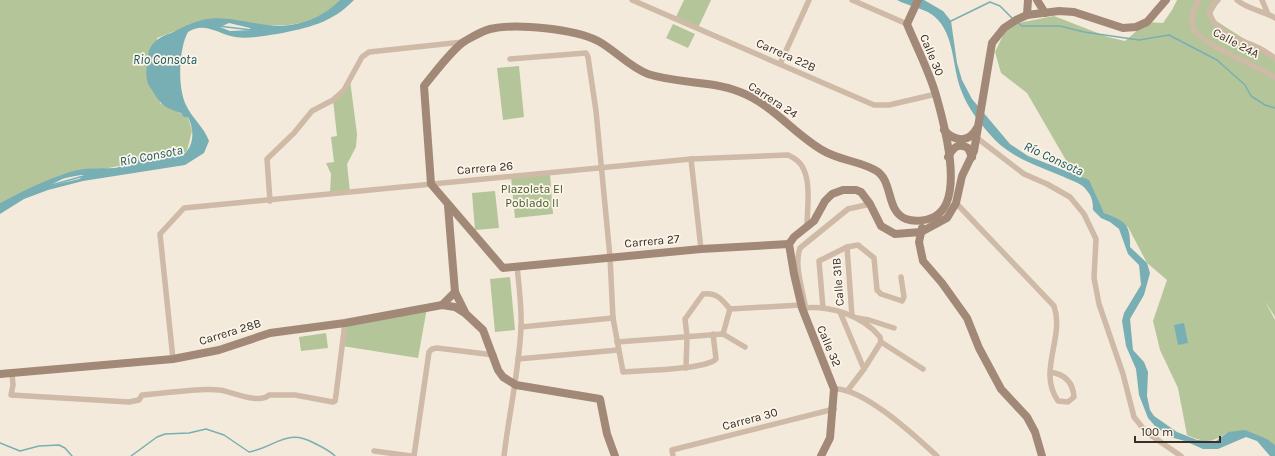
<svg xmlns="http://www.w3.org/2000/svg" width="1275" height="456" font-family="Karla,sans-serif">
	<rect width="100%" height="100%" fill="#f4eadb"/>
	<g fill="#b4c59a">
		<path d="M 0,0 L 340,0 L 329,14 L 301,23 L 288,25 L 264,25 L 232,21 L 203,20 L 157,38 L 160,103 L 188,117 L 192,131 L 187,151 L 178,156 C 120,165 52,176 0,203 Z"/>
		<path d="M 684,0 L 711,0 L 698,28 L 675,19 Z"/>
		<path d="M 1177,0 L 1220,0 L 1210,17 L 1274,58 L 1275,62 L 1275,317 L 1265,301 L 1275,320 L 1275,453 L 1271,442 L 1228,432 C 1213,443 1204,443 1187,435 L 1178,388 L 1160,350 L 1153,321 L 1167,280 L 1147,263 L 1128,227 L 1104,213 L 1074,174 L 1027,93 L 1001,73 L 995,52 L 1008,25 L 1054,16 L 1108,37 L 1125,41 L 1147,22 L 1163,23 L 1172,10 Z"/>
		<path d="M 673,24 L 695,34 L 688,48 L 666,38 Z"/>
		<path d="M 519,66 L 524,117 L 503,120 L 497,68 Z"/>
		<path d="M 350,80 L 357,134 L 356,147 L 347,164 L 350,192 L 330,194 L 331,174 L 326,163 L 334,162 L 331,137 L 337,136 L 333,100 Z"/>
		<path d="M 550,174 L 553,214 L 515,218 L 511,177 Z"/>
		<path d="M 495,191 L 499,228 L 475,230 L 472,193 Z"/>
		<path d="M 510,277 L 515,330 L 495,332 L 490,279 Z"/>
		<path d="M 427,308 L 418,358 L 342,346 L 345,323 Z"/>
		<path d="M 326,333 L 328,348 L 301,351 L 299,337 Z"/>
	</g>
	<g fill="#78afb4" fill-rule="evenodd">
		<path d="M 340,0 L 354,0 C 332,23 308,28 277,34 C 264,36 248,39 235,37 C 218,34 205,21 188,32 C 179,48 177,87 186,105 C 192,118 204,127 209,141 L 204,153 L 185,165 L 83,181 L 48,190 L 24,199 L 0,214 L 0,203 C 23,191 45,180 70,172 C 85,167 100,169 115,168 C 122,167 128,161 134,159 C 148,155 179,162 187,151 C 195,141 193,127 188,117 L 184,117 L 181,113 C 162,107 161,104 150,87 C 144,80 147,66 148,57 C 149,43 159,37 171,33 C 181,28 191,23 202,20 C 227,13 262,29 290,25 C 310,22 326,14 340,0 ZM 229,23 L 250,28 L 251,30 L 230,31 L 220,27 ZM 81,175 L 85,175 L 79,179 L 49,186 L 64,178 Z"/>
		<path d="M 897,0 L 924,0 L 943,11 L 951,21 L 957,63 L 962,80 L 972,99 L 1010,144 L 1028,156 L 1089,180 L 1104,213 C 1124,221 1131,223 1130,247 L 1147,263 L 1150,273 L 1144,295 L 1130,319 L 1133,350 L 1144,362 L 1148,372 L 1147,396 L 1150,410 L 1154,416 L 1177,432 L 1197,440 L 1216,441 L 1228,432 L 1245,430 L 1267,439 L 1275,445 L 1275,456 L 1270,456 L 1257,441 L 1246,437 L 1218,449 L 1203,449 L 1185,441 L 1170,437 L 1155,426 L 1148,418 L 1139,395 L 1136,369 L 1126,346 L 1122,321 L 1124,313 L 1141,285 L 1139,265 L 1128,254 L 1119,229 L 1110,222 L 1101,218 L 1093,210 C 1093,202 1092,195 1085,188 C 1080,183 1070,180 1064,177 C 1040,167 1014,159 995,140 C 981,125 968,109 961,90 C 952,67 955,35 935,17 C 927,9 908,6 897,0 Z"/>
		<path d="M 1184,323 L 1188,343 L 1178,345 L 1174,325 Z"/>
	</g>
	<g fill="none" stroke-linecap="round" stroke-linejoin="round">
		<g stroke="#78afb4" stroke-width="1.5">
			<path d="M 951,21 L 990,2 L 1000,6 L 1013,19"/>
			<path d="M 1018,23 L 1022,26 L 1060,26 L 1084,32 L 1139,40 L 1169,35 L 1217,60 L 1245,85 L 1251,96 L 1265,105 L 1275,108"/>
			<path d="M 218,26 L 252,30"/>
			<path d="M 130,169 L 153,164"/>
			<path d="M 48,186 L 87,175"/>
			<path d="M 0,443 L 20,451 L 39,446 L 59,445 L 65,448 L 72,456"/>
			<path d="M 131,456 L 157,437 L 165,434 L 189,433 L 206,429 L 224,435 L 249,452 C 276,447 286,428 314,443 C 322,447 329,450 335,456"/>
		</g>
		<g stroke="#cebaa6" stroke-width="5.5">
			<path d="M 632,0 L 874,105 L 889,105 L 936,94"/>
			<path d="M 852,0 L 907,24"/>
			<path d="M 1199,0 C 1193,10 1188,21 1196,32 C 1207,47 1256,65 1275,78"/>
			<path d="M 1218,0 L 1209,10 C 1213,34 1240,39 1259,48 C 1265,51 1270,55 1275,58"/>
			<path d="M 1237,0 C 1248,10 1263,10 1275,18"/>
			<path d="M 1262,0 L 1268,14"/>
			<path d="M 510,59 L 586,53 L 588,57 L 596,111 L 610,257 L 613,318 L 623,372 C 641,370 705,370 716,359 L 713,334"/>
			<path d="M 780,64 L 809,0"/>
			<path d="M 977,138 L 1024,174 L 1047,184 L 1070,197 L 1084,214 L 1096,239 L 1094,278 L 1099,304 L 1123,374 L 1134,417 L 1146,432 L 1181,456"/>
			<path d="M 691,159 L 701,249"/>
			<path d="M 270,201 L 267,159 L 294,133 L 312,111 L 333,100 L 344,90 L 362,57 L 369,52 L 463,42"/>
			<path d="M 956,203 L 1054,306 C 1065,338 1037,371 1058,401 L 1068,402 L 1074,397 C 1073,382 1064,374 1050,372"/>
			<path d="M 847,247 L 852,316"/>
			<path d="M 805,305 C 802,287 794,265 800,248 L 848,209 L 870,204"/>
			<path d="M 802,308 C 830,305 862,315 880,337 L 881,342 L 864,369 L 848,390"/>
			<path d="M 823,308 L 819,261 L 847,247 L 858,245 L 874,258 L 877,290 L 881,294 L 902,301 L 904,297 L 901,277"/>
			<path d="M 730,309 L 801,305"/>
			<path d="M 840,312 L 864,369"/>
			<path d="M 857,318 L 869,320 L 894,328"/>
			<path d="M 521,327 L 613,318"/>
			<path d="M 723,334 L 730,309"/>
			<path d="M 617,342 L 723,334 L 745,347"/>
			<path d="M 881,342 L 923,369"/>
			<path d="M 173,359 L 160,234 L 184,208 L 691,159 L 788,155 C 795,158 801,162 804,170 C 811,186 807,210 807,227"/>
			<path d="M 518,359 L 618,350"/>
			<path d="M 686,368 L 687,336 L 685,319 L 703,294 C 717,292 722,300 730,309"/>
			<path d="M 12,373 L 13,385 L 11,395 L 129,402 L 139,400 L 142,395 C 165,394 198,387 219,390 C 231,391 259,405 269,395 L 295,395 L 333,402 L 335,401 L 336,395 L 345,323"/>
			<path d="M 834,389 C 863,387 916,437 937,456"/>
			<path d="M 374,451 L 411,456"/>
			<path d="M 414,456 L 429,352 L 432,349 L 437,348 L 494,355"/>
			<path d="M 504,456 C 509,413 519,371 521,328 C 522,308 519,286 517,266"/>
			<path d="M 673,456 L 672,450 L 834,409"/>
		</g>
		<g stroke="#a28977" stroke-width="8">
			<path d="M 1037,0 L 1045,13"/>
			<path d="M 1027,15 L 1028,0"/>
			<path d="M 944,130 C 955,142 969,143 977,128"/>
			<path d="M 948,157 C 953,148 958,142 968,148 L 972,157"/>
			<path d="M 448,206 L 455,292 L 466,314 L 483,330 L 498,370 L 503,377 L 516,385 L 600,399 L 607,434 L 615,456"/>
			<path d="M 922,228 L 919,242 L 923,261 L 942,283 L 967,318 L 979,348 L 1001,389 L 1027,417 L 1035,432 L 1042,456"/>
			<path d="M 789,244 L 701,249 L 503,268 L 431,184 L 424,86 C 434,74 452,49 465,41 C 472,37 482,31 490,29 C 516,23 575,29 598,41 C 615,50 629,67 648,74 C 678,84 710,80 740,92 C 772,104 793,133 822,150 C 838,160 859,161 875,170 C 894,180 885,211 906,219 C 914,222 926,221 934,217 C 966,201 944,123 936,95 C 929,71 917,48 907,24 L 918,0"/>
			<path d="M 789,244 L 794,237 L 814,221 L 825,201 L 832,194 L 843,190 L 856,190 L 861,192 L 870,204 L 881,226 L 895,234 L 921,232 L 947,218 L 956,203 L 962,176 L 974,151 L 992,43 L 1004,28 L 1016,20 L 1027,15 L 1059,11 L 1074,12 L 1123,28 L 1136,27 L 1147,22 L 1166,0"/>
			<path d="M 789,244 L 794,274 L 802,308 L 834,389 L 830,438 L 821,456"/>
			<path d="M 442,305 L 455,292"/>
			<path d="M 0,374 L 173,359 L 219,350 L 270,333 L 345,323 L 442,305 L 455,307 L 466,314"/>
		</g>
	</g>
	<g text-anchor="middle" stroke-width="3.5" stroke-linejoin="round" paint-order="stroke">
		<g font-size="12" fill="#392e28" stroke="#fbf4e8">
			<text transform="translate(1236 43) rotate(28)" y="4">Calle 24A</text>
			<text transform="translate(786 55) rotate(24)" y="4">Carrera 22B</text>
			<text transform="translate(932 55) rotate(67)" y="4">Calle 30</text>
			<text transform="translate(773 100) rotate(33)" y="4">Carrera 24</text>
			<text transform="translate(485 168) rotate(-5)" y="4">Carrera 26</text>
			<text transform="translate(652 241) rotate(-5)" y="4">Carrera 27</text>
			<text transform="translate(838 282) rotate(-94)" y="4">Calle 31B</text>
			<text transform="translate(230 332) rotate(-17)" y="4">Carrera 28B</text>
			<text transform="translate(829 346) rotate(67)" y="4">Calle 32</text>
			<text transform="translate(750 419) rotate(-15)" y="4">Carrera 30</text>
		</g>
		<g font-size="12" fill="#465a29" stroke="#fbf4e8">
			<text x="532" y="193">Plazoleta El<tspan x="532" dy="14">Poblado II</tspan></text>
		</g>
		<g font-size="13" font-style="italic" fill="#19575f" stroke="#fbf4e8">
			<text x="165" y="64">Rio Consota</text>
			<text transform="translate(151 155) rotate(-11)" y="5">Río Consota</text>
			<text transform="translate(1054 158) rotate(25)" y="5">Río Consota</text>
		</g>
	</g>
	<path d="M1135 436v6h85v-6" fill="none" stroke="#392e28" stroke-width="2"/>
	<text x="1141" y="436" font-size="12" fill="#392e28" stroke="#fbf4e8" stroke-width="3" paint-order="stroke">100 m</text>
</svg>
